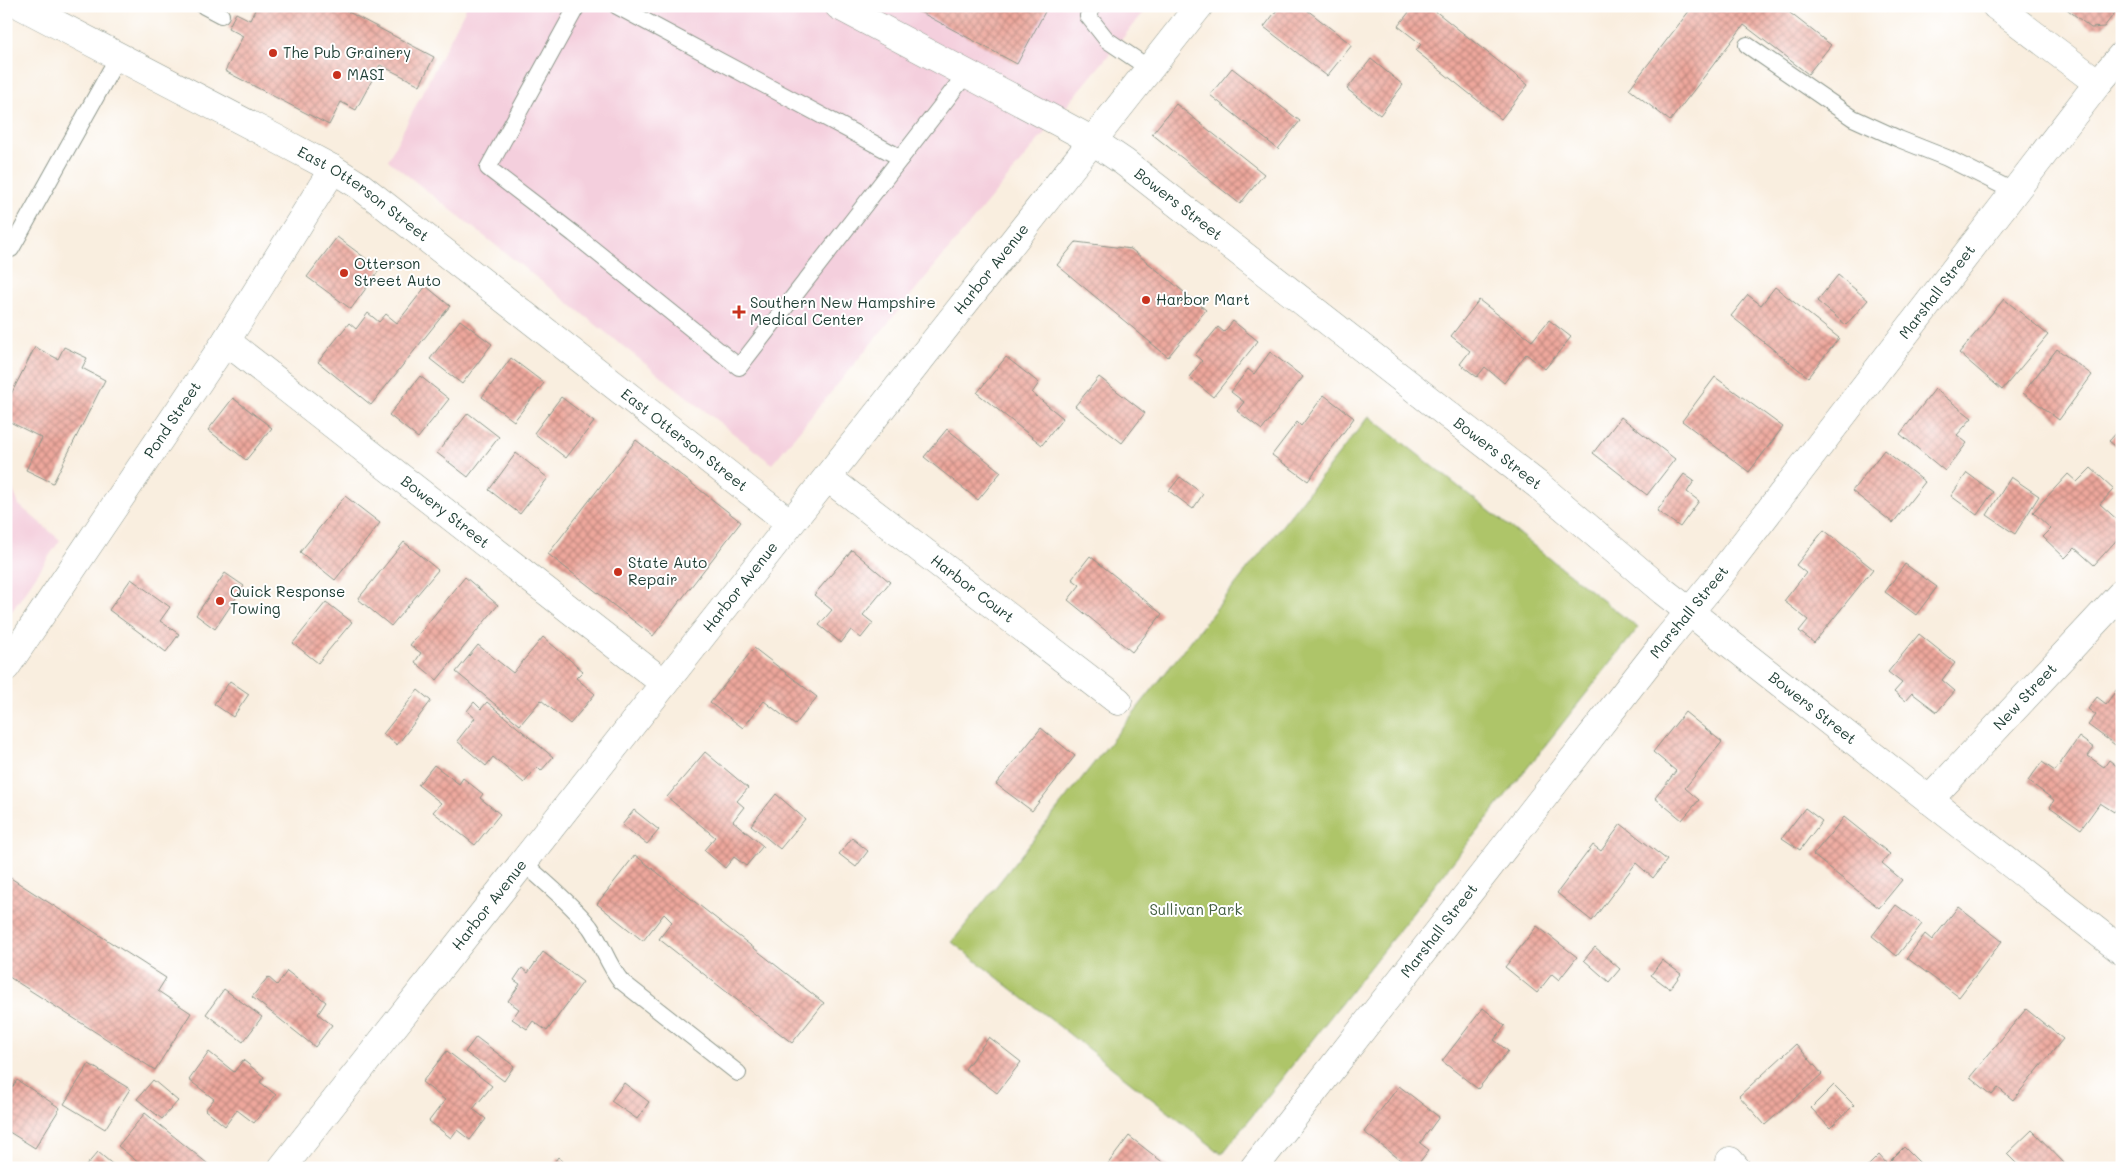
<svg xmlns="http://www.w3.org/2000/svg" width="2128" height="1174" font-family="Mali,sans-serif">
	<defs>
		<pattern id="building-cross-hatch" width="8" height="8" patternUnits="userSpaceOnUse" patternTransform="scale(1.25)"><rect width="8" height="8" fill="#eea79c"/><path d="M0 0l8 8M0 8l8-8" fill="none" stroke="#c08980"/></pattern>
	</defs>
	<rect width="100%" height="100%" fill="#fff"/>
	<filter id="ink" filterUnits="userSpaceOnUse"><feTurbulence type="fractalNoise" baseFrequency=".02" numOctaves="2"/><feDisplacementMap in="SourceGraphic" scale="10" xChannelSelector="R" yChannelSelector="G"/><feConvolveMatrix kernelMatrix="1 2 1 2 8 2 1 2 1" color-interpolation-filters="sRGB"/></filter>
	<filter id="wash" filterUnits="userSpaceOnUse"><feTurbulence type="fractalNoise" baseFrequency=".0096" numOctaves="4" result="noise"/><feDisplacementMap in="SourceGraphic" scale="20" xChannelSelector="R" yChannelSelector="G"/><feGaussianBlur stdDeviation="1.12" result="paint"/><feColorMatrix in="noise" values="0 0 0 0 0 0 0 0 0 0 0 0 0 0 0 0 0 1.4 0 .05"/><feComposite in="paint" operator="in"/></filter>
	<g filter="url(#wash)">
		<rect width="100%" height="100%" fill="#f9eedf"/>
		<g fill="#f4cfdd">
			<path d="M 467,6 L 1149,6 L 772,464 L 388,160 Z"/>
			<path d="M 6,472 L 19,505 L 60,540 L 6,620 Z"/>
		</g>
		<path fill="#aec569" stroke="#66814e" d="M 1369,416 L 1638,628 L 1222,1154 L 952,942 Z"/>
		<g id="blocks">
			<g fill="url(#building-cross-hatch)">
				<path d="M 257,6 L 337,6 L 434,57 L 420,85 L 380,65 L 356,110 L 341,102 L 329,125 L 225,71 L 243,36 L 228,28 L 236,13 L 250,20 Z"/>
				<path d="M 909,6 L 1048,6 L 1017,64 Z"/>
				<path d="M 1280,6 L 1302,6 L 1352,45 L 1327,76 L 1264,27 Z"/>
				<path d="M 1414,6 L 1429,6 L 1528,85 L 1501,119 L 1416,51 L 1421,44 L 1398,26 Z"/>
				<path d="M 1693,6 L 1781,6 L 1831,45 L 1808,74 L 1744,25 L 1670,121 L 1629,89 Z"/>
				<path d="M 2063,6 L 2120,6 L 2104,27 L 2091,28 Z"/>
				<path d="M 1371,59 L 1403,85 L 1380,115 L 1347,89 Z"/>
				<path d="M 1232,68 L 1300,121 L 1278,149 L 1210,95 Z"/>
				<path d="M 1176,104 L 1264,174 L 1240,204 L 1152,134 Z"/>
				<path d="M 337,237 L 380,269 L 351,309 L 307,277 Z"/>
				<path d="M 1076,242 L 1131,249 L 1206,310 L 1168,357 L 1057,265 Z"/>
				<path d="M 1838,275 L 1868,300 L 1846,325 L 1817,301 Z"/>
				<path d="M 426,286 L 450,306 L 371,405 L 318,362 L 349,323 L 356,329 L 368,313 L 379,322 L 386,314 L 397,323 Z"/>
				<path d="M 1775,287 L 1839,338 L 1808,377 L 1731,316 L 1748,295 L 1761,305 Z"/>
				<path d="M 2004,299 L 2048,335 L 2002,390 L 1959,353 Z"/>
				<path d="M 1479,300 L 1532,341 L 1549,320 L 1571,337 L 1545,369 L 1526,354 L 1504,383 L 1485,367 L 1477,377 L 1460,364 L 1470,351 L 1451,336 Z"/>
				<path d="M 460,320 L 492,344 L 462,384 L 430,359 Z"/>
				<path d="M 1233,321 L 1258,341 L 1213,397 L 1189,377 L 1202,361 L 1195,355 L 1218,327 L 1224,332 Z"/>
				<path d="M 35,347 L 58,359 L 64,347 L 87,358 L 82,368 L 105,380 L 53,483 L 26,470 L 42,438 L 6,420 L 6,404 Z"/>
				<path d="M 2057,349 L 2092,375 L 2059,420 L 2023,393 Z"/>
				<path d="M 1270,352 L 1303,377 L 1262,430 L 1237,411 L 1244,402 L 1231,392 L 1248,369 L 1254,374 Z"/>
				<path d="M 1006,357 L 1039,383 L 1032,393 L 1063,418 L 1042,445 L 977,393 Z"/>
				<path d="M 511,358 L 544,383 L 514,421 L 482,397 Z"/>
				<path d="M 420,376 L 449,399 L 418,438 L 389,415 Z"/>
				<path d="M 1099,377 L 1145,413 L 1122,443 L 1075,406 Z"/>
				<path d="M 1715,377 L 1783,427 L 1749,472 L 1682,421 Z"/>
				<path d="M 1935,389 L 1972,418 L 1957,435 L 1967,443 L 1945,471 L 1900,434 Z"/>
				<path d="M 1324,395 L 1354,418 L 1308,481 L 1272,455 L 1297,422 L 1301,426 Z"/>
				<path d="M 561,397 L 594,422 L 566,458 L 534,433 Z"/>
				<path d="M 233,398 L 272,428 L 246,460 L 208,430 Z"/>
				<path d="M 468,413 L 499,437 L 468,477 L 437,453 Z"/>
				<path d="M 1621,417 L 1675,459 L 1647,495 L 1593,453 Z"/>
				<path d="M 2122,427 L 2122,452 L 2109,441 Z"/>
				<path d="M 947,429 L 1001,472 L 978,500 L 924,457 Z"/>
				<path d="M 636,440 L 741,522 L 653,636 L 548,554 Z"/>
				<path d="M 1884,450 L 1925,482 L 1893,523 L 1852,491 Z"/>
				<path d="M 516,453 L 548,478 L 520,514 L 489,490 Z"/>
				<path d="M 2091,468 L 2114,489 L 2100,504 L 2122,524 L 2122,534 L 2094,565 L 2075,548 L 2065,558 L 2043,537 L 2051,529 L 2033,512 L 2068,474 L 2077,482 Z"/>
				<path d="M 1967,473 L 1993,492 L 1977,515 L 1951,496 Z"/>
				<path d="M 1684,474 L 1694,481 L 1687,492 L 1699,501 L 1680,527 L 1657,511 Z"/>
				<path d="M 1180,477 L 1203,494 L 1193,509 L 1169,491 Z"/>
				<path d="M 2011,477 L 2039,496 L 2015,534 L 1987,515 Z"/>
				<path d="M 345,496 L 380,523 L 335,580 L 300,552 Z"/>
				<path d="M 1824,530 L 1873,569 L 1814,643 L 1799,631 L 1808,620 L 1784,601 L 1806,573 L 1796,565 Z"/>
				<path d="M 404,542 L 438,570 L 391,626 L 358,599 Z"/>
				<path d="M 852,550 L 890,582 L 863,615 L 873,623 L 861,638 L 851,630 L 841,643 L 819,625 L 832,610 L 814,595 Z"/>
				<path d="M 1090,556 L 1162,614 L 1132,652 L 1068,600 L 1080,585 L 1072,579 Z"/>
				<path d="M 1905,564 L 1937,587 L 1916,615 L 1885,592 Z"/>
				<path d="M 225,573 L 244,586 L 215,629 L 196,615 Z"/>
				<path d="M 465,577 L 498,605 L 437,680 L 415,662 L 421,653 L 410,645 Z"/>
				<path d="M 131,579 L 170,607 L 160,621 L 179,634 L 166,652 L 109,610 Z"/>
				<path d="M 326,602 L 352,622 L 318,663 L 293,643 Z"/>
				<path d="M 1919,634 L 1955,663 L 1942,680 L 1955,691 L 1937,712 L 1912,693 L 1905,701 L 1894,692 L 1902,683 L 1888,672 Z"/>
				<path d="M 543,637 L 583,671 L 576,678 L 595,694 L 570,724 L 541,700 L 520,725 L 456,672 L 478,645 L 513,673 Z"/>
				<path d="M 754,648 L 817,697 L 795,725 L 764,701 L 743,728 L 710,703 Z"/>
				<path d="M 230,681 L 249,694 L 233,717 L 214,704 Z"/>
				<path d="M 2117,689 L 2122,693 L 2122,750 L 2088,725 L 2096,715 L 2088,709 L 2097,697 L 2106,704 Z"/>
				<path d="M 418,690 L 431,701 L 397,745 L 383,734 Z"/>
				<path d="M 474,702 L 481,709 L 487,702 L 553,757 L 541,771 L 537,767 L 524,783 L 493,757 L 486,766 L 457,741 L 475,718 L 467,711 Z"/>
				<path d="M 1685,712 L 1722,742 L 1685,788 L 1699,800 L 1682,820 L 1655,798 L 1676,771 L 1653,752 Z"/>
				<path d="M 1041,728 L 1075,756 L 1032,811 L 996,784 Z"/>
				<path d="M 2079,737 L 2094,748 L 2088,756 L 2104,767 L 2109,760 L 2122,770 L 2122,779 L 2119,782 L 2122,784 L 2122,801 L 2114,812 L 2100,803 L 2081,829 L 2050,807 L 2054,800 L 2028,781 L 2042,762 L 2055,771 Z"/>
				<path d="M 705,752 L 748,788 L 737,801 L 744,807 L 733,821 L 763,846 L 746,866 L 734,857 L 725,868 L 704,850 L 715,837 L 667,797 Z"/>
				<path d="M 434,765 L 459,784 L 463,778 L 483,794 L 480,798 L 500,814 L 475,845 L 433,812 L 441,803 L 418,785 Z"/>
				<path d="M 776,794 L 805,819 L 780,849 L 751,825 Z"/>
				<path d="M 1805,808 L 1822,821 L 1800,850 L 1782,838 Z"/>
				<path d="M 634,810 L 659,830 L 647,844 L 622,825 Z"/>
				<path d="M 1844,817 L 1890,854 L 1882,863 L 1902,880 L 1879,908 L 1813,855 Z"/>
				<path d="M 1621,824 L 1667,860 L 1653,878 L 1636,863 L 1592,921 L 1557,893 L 1593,845 L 1601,851 Z"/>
				<path d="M 852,838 L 868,851 L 856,867 L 839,854 Z"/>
				<path d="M 635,855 L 824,1003 L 792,1043 L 659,939 L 672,922 L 664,914 L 643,941 L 597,904 Z"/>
				<path d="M 6,875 L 166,978 L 158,991 L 191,1013 L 155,1070 L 6,975 Z"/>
				<path d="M 1896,905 L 1922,924 L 1897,956 L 1872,936 Z"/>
				<path d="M 1958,907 L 2002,941 L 1959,997 L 1907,958 L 1925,934 L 1932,940 Z"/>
				<path d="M 1537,926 L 1577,957 L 1559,980 L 1552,974 L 1537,993 L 1505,967 Z"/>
				<path d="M 1595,947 L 1620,969 L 1609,982 L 1584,960 Z"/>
				<path d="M 543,952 L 583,982 L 547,1031 L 533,1021 L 527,1029 L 512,1019 L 519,1009 L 508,1001 L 520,984 L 514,980 L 522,968 L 528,973 Z"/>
				<path d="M 1662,960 L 1681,974 L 1670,989 L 1651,975 Z"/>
				<path d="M 287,971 L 326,1002 L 318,1014 L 332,1025 L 315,1047 L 252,997 L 268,977 L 277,985 Z"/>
				<path d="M 224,989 L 262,1017 L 243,1042 L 206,1014 Z"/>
				<path d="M 1483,1008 L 1505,1026 L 1494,1040 L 1508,1051 L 1478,1089 L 1442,1061 Z"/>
				<path d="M 2026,1009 L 2063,1039 L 2013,1100 L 1998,1088 L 1992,1095 L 1970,1077 Z"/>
				<path d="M 476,1037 L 514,1066 L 504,1081 L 465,1052 Z"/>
				<path d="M 989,1037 L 1021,1062 L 997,1093 L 965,1069 Z"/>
				<path d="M 1796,1044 L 1822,1074 L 1765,1125 L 1739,1096 Z"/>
				<path d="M 447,1051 L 492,1086 L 473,1109 L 486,1119 L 470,1140 L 457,1130 L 451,1138 L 429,1121 L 445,1100 L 422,1082 Z"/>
				<path d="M 209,1052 L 234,1072 L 243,1060 L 264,1077 L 260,1082 L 276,1095 L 254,1123 L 237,1110 L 225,1126 L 205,1110 L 214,1099 L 189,1080 Z"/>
				<path d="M 89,1064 L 130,1089 L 105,1129 L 64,1104 Z"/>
				<path d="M 17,1080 L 60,1108 L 35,1148 L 6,1130 L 6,1097 Z"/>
				<path d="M 153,1080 L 178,1101 L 162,1119 L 137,1099 Z"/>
				<path d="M 624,1083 L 649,1102 L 637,1119 L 611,1101 Z"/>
				<path d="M 1834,1085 L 1854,1105 L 1830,1128 L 1811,1108 Z"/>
				<path d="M 1399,1086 L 1439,1117 L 1420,1143 L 1429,1150 L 1415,1168 L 1411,1168 L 1364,1132 Z"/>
				<path d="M 145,1113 L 213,1168 L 145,1168 L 118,1146 Z"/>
				<path d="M 2032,1130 L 2067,1166 L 2065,1168 L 2021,1168 L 2007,1154 Z"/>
				<path d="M 1129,1136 L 1170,1168 L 1110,1168 L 1107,1165 Z"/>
				<path d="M 1904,1147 L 1925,1168 L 1866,1168 L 1879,1155 L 1887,1164 Z"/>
				<path d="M 98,1152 L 117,1168 L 84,1168 Z"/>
				<path d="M 558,1157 L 571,1168 L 550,1168 Z"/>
			</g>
		</g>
	</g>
	<g filter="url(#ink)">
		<use href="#blocks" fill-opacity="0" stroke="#8c968a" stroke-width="1"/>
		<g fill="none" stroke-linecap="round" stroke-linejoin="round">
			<g stroke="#8c968a" stroke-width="18">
				<g id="service">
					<path d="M 204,6 L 221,15"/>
					<path d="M 577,6 L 488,168 L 574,234 L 739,367 L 966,74"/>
					<path d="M 617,6 L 901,158"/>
					<path d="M 1092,6 L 1088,16 L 1107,40 L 1150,69"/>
					<path d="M 1747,45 L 1853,118 L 1899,139 L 1947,158 L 2015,192"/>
					<path d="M 6,247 L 11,249 L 118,57"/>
					<path d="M 523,862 C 545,883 571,903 590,927 C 602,944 608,965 621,981 L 738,1073"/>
				</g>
			</g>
			<g stroke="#8c968a" stroke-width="29">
				<g id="minor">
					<path id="s1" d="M 22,6 L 275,138 L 333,169 L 360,186 L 790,523"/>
					<path id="s2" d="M 839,6 L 1060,123 L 1093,141 L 1124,162 L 1538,485 L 1663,591 L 2122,951"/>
					<path d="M 1996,6 L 2098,83"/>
					<path id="s3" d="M 226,341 L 664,683"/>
					<path id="s4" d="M 828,478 L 1118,701"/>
					<path id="s5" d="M 6,667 L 226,341 L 333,169"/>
					<path id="s6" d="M 1929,800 L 2122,593"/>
					<path d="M 1730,1161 L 1736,1168"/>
					<path id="s7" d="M 1254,1168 L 1663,644 L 1719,576 L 2098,83 L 2122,55"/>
				</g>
			</g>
			<g stroke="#8c968a" stroke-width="29">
				<g id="tertiary">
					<path id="s8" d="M 282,1168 L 1199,6"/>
				</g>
			</g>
			<use href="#service" stroke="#fff" stroke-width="16"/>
			<use href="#minor" stroke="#fff" stroke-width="28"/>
			<use href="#tertiary" stroke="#fff" stroke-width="28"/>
		</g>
	</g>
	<g fill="#c8321e" stroke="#fff" stroke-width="2">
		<circle cx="273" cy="53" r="5"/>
		<circle cx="337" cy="75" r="5"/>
		<circle cx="344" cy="273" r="5"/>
		<circle cx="1146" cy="300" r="5"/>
		<path d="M736.5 304.5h5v5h5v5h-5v5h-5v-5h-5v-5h5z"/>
		<circle cx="618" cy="572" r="5"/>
		<circle cx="220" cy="601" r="5"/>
	</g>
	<g text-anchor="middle" stroke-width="4" stroke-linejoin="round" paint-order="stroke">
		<g font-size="15" fill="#1f3d34" stroke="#fff" text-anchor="start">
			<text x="283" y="58">The Pub Grainery</text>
			<text x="347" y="80">MASI</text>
			<text x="354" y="269">Otterson<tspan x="354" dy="17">Street Auto</tspan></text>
			<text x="1156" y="305">Harbor Mart</text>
			<text x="750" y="308">Southern New Hampshire<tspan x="750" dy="17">Medical Center</tspan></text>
			<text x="628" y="568">State Auto<tspan x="628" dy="17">Repair</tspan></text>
			<text x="230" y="597">Quick Response<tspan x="230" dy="17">Towing</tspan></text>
		</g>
		<g font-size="15" fill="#1f3d34" stroke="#fff">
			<text dy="5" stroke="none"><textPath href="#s1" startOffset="390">East Otterson Street</textPath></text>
			<text dy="5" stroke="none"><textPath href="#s2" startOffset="394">Bowers Street</textPath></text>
			<text dy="5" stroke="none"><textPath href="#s8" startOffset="1145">Harbor Avenue</textPath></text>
			<text dy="5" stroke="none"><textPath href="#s7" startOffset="1111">Marshall Street</textPath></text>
			<text dy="5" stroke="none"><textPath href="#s5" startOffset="298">Pond Street</textPath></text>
			<text dy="5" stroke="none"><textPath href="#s1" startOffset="795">East Otterson Street</textPath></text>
			<text dy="5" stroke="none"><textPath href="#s2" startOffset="799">Bowers Street</textPath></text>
			<text dy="5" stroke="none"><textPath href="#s3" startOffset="278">Bowery Street</textPath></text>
			<text dy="5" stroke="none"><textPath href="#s8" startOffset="740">Harbor Avenue</textPath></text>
			<text dy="5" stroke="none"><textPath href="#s4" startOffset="182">Harbor Court</textPath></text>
			<text dy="5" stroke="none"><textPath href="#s7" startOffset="706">Marshall Street</textPath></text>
			<text dy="5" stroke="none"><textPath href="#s6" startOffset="141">New Street</textPath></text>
			<text dy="5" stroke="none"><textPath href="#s2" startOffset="1204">Bowers Street</textPath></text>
			<text dy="5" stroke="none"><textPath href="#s8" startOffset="335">Harbor Avenue</textPath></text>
			<text dy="5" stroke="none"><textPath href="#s7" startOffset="301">Marshall Street</textPath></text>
		</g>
		<g font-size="15" fill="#435f41" stroke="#fff">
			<text x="1196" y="915">Sullivan Park</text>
		</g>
	</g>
	<rect width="2128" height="1174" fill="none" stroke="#fff" stroke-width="25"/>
</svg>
